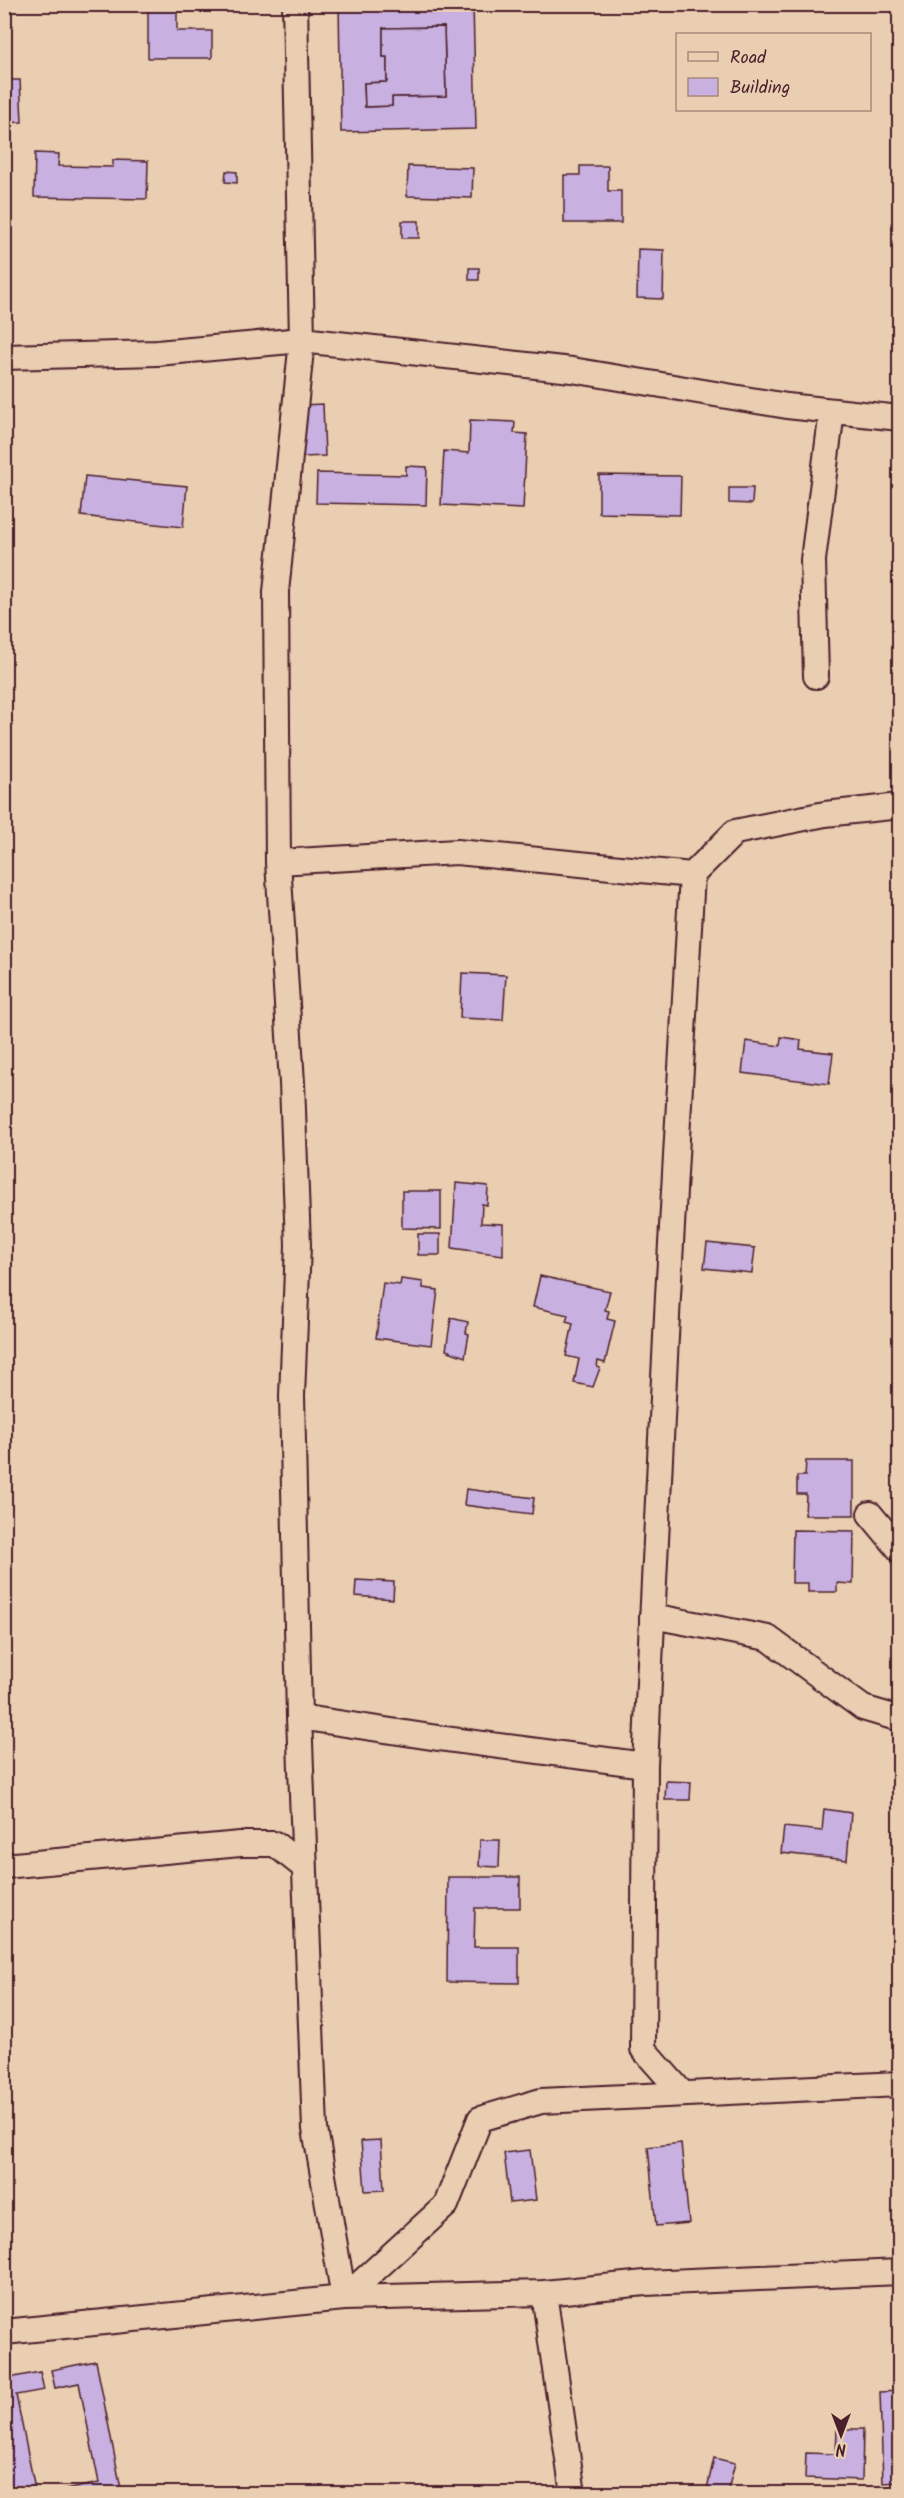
<svg xmlns="http://www.w3.org/2000/svg" width="904" height="2498" font-family="Kalam,sans-serif">
	<rect width="100%" height="100%" fill="#eaceb1"/>
	<filter id="ink" filterUnits="userSpaceOnUse"><feTurbulence type="fractalNoise" baseFrequency=".0167" numOctaves="2"/><feDisplacementMap in="SourceGraphic" scale="12" xChannelSelector="R" yChannelSelector="G"/><feConvolveMatrix kernelMatrix="1 2 1 2 8 2 1 2 1" color-interpolation-filters="sRGB"/></filter>
	<g filter="url(#ink)">
		<g fill="#c8b1e0" stroke="#4a1f2b" stroke-width="1.5" fill-rule="evenodd">
			<path d="M 148,4 L 177,4 L 177,31 L 212,31 L 212,58 L 148,58 Z"/>
			<path d="M 339,4 L 473,4 L 476,129 L 341,132 ZM 444,27 L 446,96 L 392,97 L 392,106 L 365,107 L 364,83 L 387,82 L 387,57 L 383,57 L 383,28 Z"/>
			<path d="M 444,27 L 446,96 L 392,97 L 392,106 L 365,107 L 364,83 L 387,82 L 387,57 L 383,57 L 383,28 Z"/>
			<path d="M 4,76 L 6,80 L 20,80 L 22,122 L 4,123 Z"/>
			<path d="M 35,153 L 59,154 L 58,166 L 113,167 L 113,160 L 148,161 L 147,199 L 34,197 Z"/>
			<path d="M 408,166 L 473,168 L 472,198 L 407,196 Z"/>
			<path d="M 580,166 L 608,166 L 608,191 L 621,191 L 621,223 L 564,223 L 564,175 L 580,175 Z"/>
			<path d="M 226,171 L 237,172 L 237,183 L 225,182 Z"/>
			<rect x="402" y="221" width="17" height="17"/>
			<path d="M 638,249 L 664,250 L 663,299 L 637,298 Z"/>
			<rect x="469" y="268" width="10" height="12"/>
			<path d="M 323,404 L 325,456 L 303,457 L 302,405 Z"/>
			<path d="M 470,420 L 515,422 L 514,433 L 527,434 L 523,509 L 441,505 L 444,451 L 469,453 Z"/>
			<path d="M 406,466 L 427,467 L 426,505 L 316,503 L 317,473 L 406,475 Z"/>
			<path d="M 599,475 L 681,476 L 680,515 L 599,513 Z"/>
			<path d="M 85,476 L 187,486 L 183,527 L 81,516 Z"/>
			<path d="M 729,488 L 753,488 L 752,504 L 729,503 Z"/>
			<path d="M 462,973 L 506,975 L 503,1020 L 460,1018 Z"/>
			<path d="M 781,1037 L 801,1040 L 800,1049 L 833,1053 L 829,1084 L 742,1073 L 746,1041 L 780,1046 Z"/>
			<path d="M 456,1183 L 488,1186 L 487,1205 L 482,1204 L 481,1223 L 503,1224 L 503,1255 L 452,1248 Z"/>
			<path d="M 402,1191 L 441,1191 L 441,1229 L 402,1228 Z"/>
			<rect x="418" y="1234" width="22" height="21"/>
			<path d="M 707,1243 L 755,1248 L 752,1273 L 704,1268 Z"/>
			<path d="M 540,1276 L 610,1291 L 605,1310 L 609,1311 L 607,1319 L 615,1321 L 605,1363 L 598,1361 L 597,1367 L 600,1368 L 593,1387 L 574,1383 L 579,1359 L 566,1356 L 573,1324 L 566,1322 L 568,1315 L 533,1307 Z"/>
			<path d="M 401,1279 L 423,1282 L 423,1288 L 438,1290 L 431,1345 L 376,1338 L 383,1283 L 400,1285 Z"/>
			<path d="M 451,1318 L 468,1322 L 466,1333 L 469,1334 L 465,1357 L 446,1350 Z"/>
			<path d="M 806,1461 L 854,1461 L 854,1515 L 805,1515 L 806,1494 L 797,1494 L 797,1476 L 805,1476 Z"/>
			<path d="M 466,1489 L 534,1498 L 532,1514 L 464,1505 Z"/>
			<path d="M 793,1530 L 854,1531 L 853,1584 L 837,1583 L 837,1592 L 808,1592 L 808,1583 L 792,1583 Z"/>
			<path d="M 356,1580 L 394,1582 L 393,1599 L 355,1596 Z"/>
			<path d="M 666,1781 L 691,1782 L 690,1800 L 665,1800 Z"/>
			<path d="M 824,1809 L 851,1813 L 847,1860 L 781,1853 L 784,1827 L 822,1831 Z"/>
			<path d="M 480,1840 L 500,1840 L 499,1867 L 479,1866 Z"/>
			<path d="M 448,1877 L 520,1877 L 520,1908 L 475,1908 L 474,1947 L 519,1947 L 519,1983 L 447,1982 Z"/>
			<path d="M 381,2140 L 384,2190 L 365,2191 L 361,2141 Z"/>
			<path d="M 681,2143 L 689,2223 L 656,2226 L 648,2147 Z"/>
			<path d="M 530,2150 L 536,2200 L 510,2203 L 504,2153 Z"/>
			<path d="M 96,2361 L 122,2494 L 46,2494 L 99,2483 L 79,2383 L 55,2388 L 51,2370 Z"/>
			<path d="M 40,2372 L 44,2390 L 16,2395 L 36,2494 L 9,2494 L 4,2473 L 4,2379 Z"/>
			<path d="M 900,2391 L 900,2482 L 883,2483 L 880,2392 Z"/>
			<path d="M 837,2429 L 863,2429 L 862,2480 L 805,2478 L 806,2453 L 836,2454 Z"/>
			<path d="M 714,2458 L 735,2463 L 727,2494 L 706,2493 Z"/>
		</g>
		<g fill="none" stroke-linecap="round" stroke-linejoin="round">
			<g stroke="#4a1f2b" stroke-width="28">
				<g id="street">
					<path d="M 295,4 L 302,340 L 276,592 L 278,862 L 292,1083 L 298,1245 L 292,1396 L 299,1717 L 315,2129 L 344,2298"/>
					<path d="M 4,357 L 157,353 L 302,340 L 572,370 L 787,406 L 900,418"/>
					<path d="M 816,676 L 813,560 L 832,411"/>
					<path d="M 278,862 L 457,852 L 692,875 L 735,832 L 825,814 L 900,806"/>
					<path d="M 870,1514 L 900,1550"/>
					<path d="M 652,1616 L 768,1638 L 863,1708 L 900,1719"/>
					<path d="M 299,1717 L 438,1738 L 645,1765"/>
					<path d="M 4,1866 L 240,1844 L 275,1844 L 304,1867"/>
					<path d="M 683,2094 L 643,2049 L 645,1765 L 668,1296 L 692,875"/>
					<path d="M 544,2293 L 573,2494"/>
					<path d="M 344,2298 L 446,2205 L 480,2119 L 541,2101 L 900,2084"/>
					<path d="M 4,2332 L 344,2298 L 544,2293 L 645,2283 L 900,2272"/>
				</g>
			</g>
			<use href="#street" stroke="#eaceb1" stroke-width="24"/>
		</g>
	</g>
	<rect width="904" height="2498" fill="none" stroke="#eaceb1" stroke-width="24"/>
	<rect x="12" y="12" width="880" height="2474" fill="none" stroke="#4a1f2b" stroke-width="2" filter="url(#ink)"/>
	<rect x="676" y="33" width="195" height="78" fill="#eaceb1" stroke="#aa887b" stroke-width="1.5"/>
	<rect x="688" y="52" width="30" height="9" fill="#eaceb1" stroke="#aa887b" stroke-width="1.5"/>
	<text x="730" y="63" font-size="18" fill="#4a1f2b">Road</text>
	<rect x="688" y="78" width="30" height="18" fill="#c8b1e0" stroke="#aa887b" stroke-width="1.5"/>
	<text x="730" y="93" font-size="18" fill="#4a1f2b">Building</text>
	<g transform="translate(841 2435) rotate(180)" stroke="#eaceb1" stroke-width="4.5" paint-order="stroke">
	<path d="M0-4.5L10 22L0 15L-10 22Z" fill="#4a1f2b"/>
	<text y="-9" font-size="16" font-weight="bold" text-anchor="middle" fill="#4a1f2b">N</text>
	</g>
</svg>
